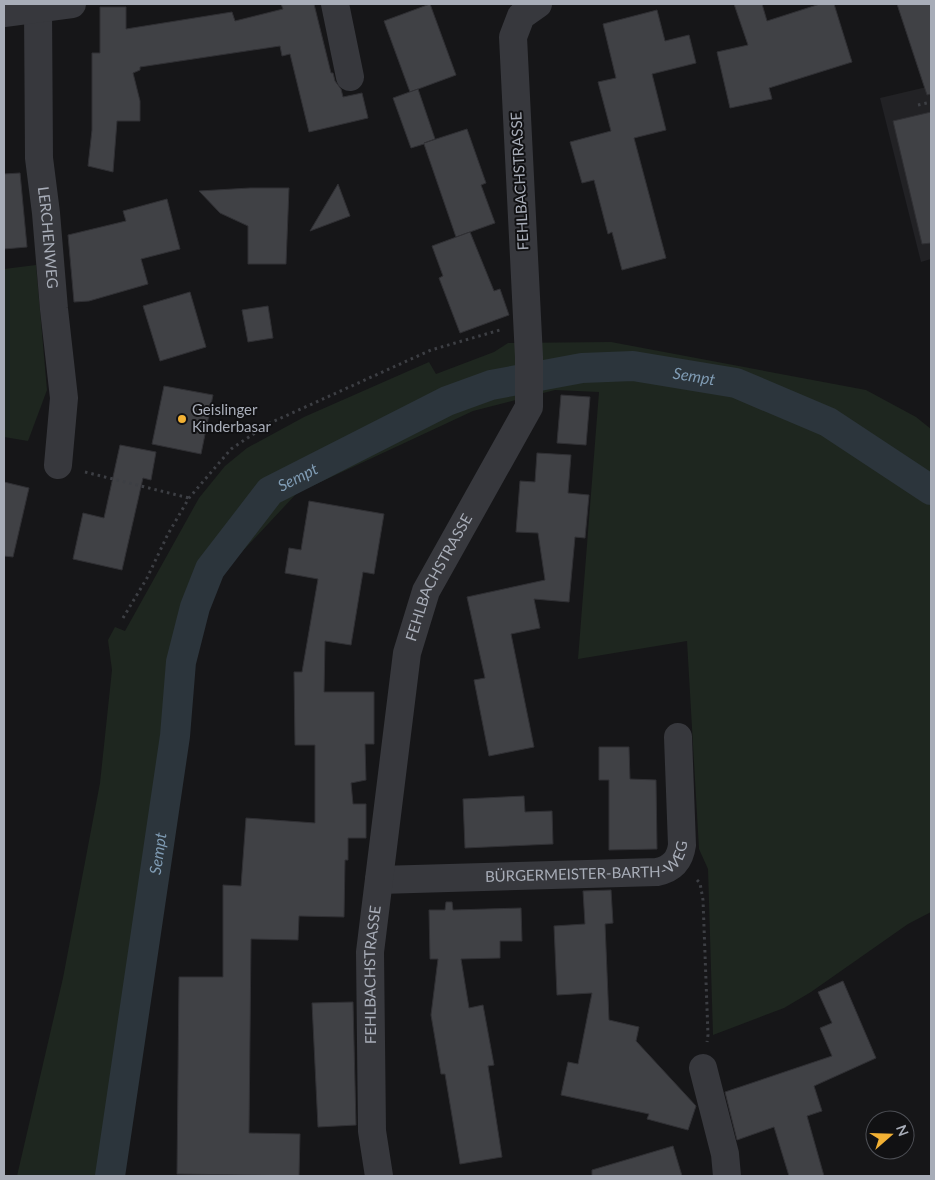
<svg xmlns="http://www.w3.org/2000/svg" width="935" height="1180" font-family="Lato,sans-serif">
	<rect width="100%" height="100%" fill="#161618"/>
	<path fill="#222225" d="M 931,86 L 931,259 L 921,262 L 880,98 Z"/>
	<g fill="#1e261f">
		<path d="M 36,265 L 47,390 L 28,441 L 4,437 L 4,269 Z"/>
		<path d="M 611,342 L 866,390 L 916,417 L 931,429 L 931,912 L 908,924 L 811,992 L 784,1008 L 713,1035 L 708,869 L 699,849 L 687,641 L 578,659 L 599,392 L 555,390 L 473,411 L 297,493 L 224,571 L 169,695 L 115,1066 L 114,1176 L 17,1176 L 63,978 L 100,783 L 112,670 L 108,640 L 115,627 L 125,631 L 199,498 L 225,466 L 247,448 L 304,417 L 429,362 L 436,374 L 494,352 L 508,343 Z"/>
	</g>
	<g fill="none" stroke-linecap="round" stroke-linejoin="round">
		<path stroke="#2c353c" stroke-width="30" id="s1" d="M 110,1176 L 175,736 L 181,662 L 195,607 L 210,569 L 270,491 L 447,401 L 491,385 L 582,368 L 633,366 L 736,383 L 828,422 L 931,490"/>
	</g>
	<g fill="#404145" stroke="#303034">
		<path d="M 281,4 L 314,4 L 331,73 L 333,73 L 335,81 L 341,89 L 343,97 L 362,93 L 368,118 L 309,132 L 290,54 L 282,56 L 280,46 L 140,67 L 140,70 L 133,73 L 140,101 L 140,121 L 117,121 L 113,172 L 88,166 L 92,130 L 92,53 L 100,53 L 100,7 L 126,7 L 126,29 L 232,12 L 235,21 L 283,9 Z"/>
		<path d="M 430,4 L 456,75 L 410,92 L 384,21 Z"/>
		<path d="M 734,4 L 762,4 L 767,21 L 820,4 L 834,4 L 852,62 L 769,88 L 772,99 L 730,108 L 717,52 L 748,45 Z"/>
		<path d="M 897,4 L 931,4 L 931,94 L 927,95 Z"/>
		<path d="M 657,10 L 665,41 L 689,35 L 696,63 L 652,74 L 666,130 L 634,138 L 666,258 L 622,270 L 612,232 L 608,234 L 594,180 L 582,183 L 570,142 L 611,131 L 598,82 L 616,78 L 603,24 Z"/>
		<path d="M 418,89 L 435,139 L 424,143 L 467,129 L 486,183 L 481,185 L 495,223 L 456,237 L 424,144 L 411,148 L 393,98 Z"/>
		<path d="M 931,112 L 931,243 L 922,244 L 893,121 Z"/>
		<path d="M 20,173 L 27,247 L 4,249 L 4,174 Z"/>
		<path d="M 338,184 L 350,216 L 310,231 Z"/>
		<path d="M 250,188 L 289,188 L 286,264 L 248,264 L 248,226 L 220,213 L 199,191 Z"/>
		<path d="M 167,199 L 180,249 L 141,259 L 148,284 L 89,301 L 74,302 L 68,235 L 126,221 L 123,211 Z"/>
		<path d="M 470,232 L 494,291 L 500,289 L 509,315 L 460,333 L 439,278 L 443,276 L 432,246 Z"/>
		<path d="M 190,292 L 206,347 L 160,361 L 143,306 Z"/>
		<path d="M 268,306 L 273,338 L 248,342 L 242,310 Z"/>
		<path d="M 164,386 L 213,395 L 201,454 L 152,444 Z"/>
		<path d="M 561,395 L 590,397 L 586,445 L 557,443 Z"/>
		<path d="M 120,445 L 156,452 L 151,480 L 143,478 L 122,570 L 73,559 L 83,513 L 104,518 Z"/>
		<path d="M 537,453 L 571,455 L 568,493 L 589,495 L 585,538 L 575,537 L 569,602 L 534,599 L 540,628 L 511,634 L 534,747 L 489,756 L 474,680 L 485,678 L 467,597 L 545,580 L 538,533 L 516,532 L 520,481 L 535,482 Z"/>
		<path d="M 4,482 L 29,488 L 13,557 L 4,556 Z"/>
		<path d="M 309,501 L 384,514 L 374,574 L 363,572 L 351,645 L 325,641 L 324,692 L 374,692 L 374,744 L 365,744 L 366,780 L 351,783 L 353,804 L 366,804 L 366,838 L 348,838 L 348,860 L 345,860 L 344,917 L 299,916 L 298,940 L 251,939 L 249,1133 L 300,1134 L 299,1176 L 177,1174 L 179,977 L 223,977 L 223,885 L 241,886 L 246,818 L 315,823 L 315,745 L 295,745 L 294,672 L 302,672 L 318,579 L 285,573 L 289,548 L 301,550 Z"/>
		<path d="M 599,747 L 629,747 L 630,779 L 656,780 L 657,849 L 609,850 L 609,780 L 599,780 Z"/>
		<path d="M 524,796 L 525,812 L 552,811 L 553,844 L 465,848 L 463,799 Z"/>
		<path d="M 611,890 L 613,923 L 605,924 L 609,1020 L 639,1027 L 636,1041 L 696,1106 L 688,1130 L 647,1119 L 649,1114 L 561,1095 L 568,1062 L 578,1064 L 592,993 L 557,995 L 554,926 L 585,924 L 583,891 Z"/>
		<path d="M 446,902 L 452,902 L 453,910 L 521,908 L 522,941 L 500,941 L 500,958 L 461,959 L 469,1008 L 483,1005 L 494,1065 L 488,1066 L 502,1157 L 460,1164 L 445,1074 L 441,1074 L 431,1015 L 438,959 L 430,959 L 429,910 L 445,910 Z"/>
		<path d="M 843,981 L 876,1058 L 814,1086 L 822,1111 L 807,1116 L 824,1176 L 789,1176 L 774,1127 L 737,1140 L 725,1092 L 832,1056 L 820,1028 L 832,1023 L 818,992 Z"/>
		<path d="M 353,1002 L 356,1125 L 318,1127 L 312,1003 Z"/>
		<path d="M 673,1146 L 682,1176 L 592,1176 L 592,1170 Z"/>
	</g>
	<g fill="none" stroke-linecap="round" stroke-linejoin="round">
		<g stroke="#3d3f44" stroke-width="3" stroke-dasharray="2.5 4" stroke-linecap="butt">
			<path d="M 918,105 L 931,102"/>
			<path d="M 85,472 L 189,498"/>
			<path d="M 123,618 L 147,578 L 168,534 L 189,498 L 231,449 L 270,423 L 431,350 L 500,330"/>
			<path d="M 697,880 L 700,883 L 703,900 L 708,1035 L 707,1042"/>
		</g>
		<g stroke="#37383d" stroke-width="28">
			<path d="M 335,4 L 350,77"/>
			<path id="s2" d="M 38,9 L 39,158 L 46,213 L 54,309 L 64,398 L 58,465"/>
			<path d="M 4,13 L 72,4"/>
			<path id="s3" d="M 379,880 L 657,872 C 672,869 680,860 682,845 L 678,737"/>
			<path d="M 703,1068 L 725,1154 L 727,1176"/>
			<path id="s4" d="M 379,1176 L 372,1131 L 370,952 L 407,653 L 426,591 L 529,407 L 529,357 L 513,37 L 521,16 L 538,4"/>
		</g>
	</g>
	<circle fill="#f2b134" stroke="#111113" stroke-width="2" cx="182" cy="419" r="5"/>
	<g text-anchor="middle" stroke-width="4" stroke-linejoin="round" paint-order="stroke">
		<g font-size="15" fill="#a8adb8" stroke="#111113">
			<text transform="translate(520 181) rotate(-93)" y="5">FEHLBACHSTRASSE</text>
			<text dy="5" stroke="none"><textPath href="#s2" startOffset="229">LERCHENWEG</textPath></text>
			<text dy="5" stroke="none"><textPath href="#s4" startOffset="608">FEHLBACHSTRASSE</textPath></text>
			<text dy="5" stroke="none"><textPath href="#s3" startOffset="214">BÜRGERMEISTER-BARTH-WEG</textPath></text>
			<text dy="5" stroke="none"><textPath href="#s4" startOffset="202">FEHLBACHSTRASSE</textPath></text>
		</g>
		<g font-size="15" fill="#a8adb8" stroke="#111113" text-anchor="start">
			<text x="192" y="415">Geislinger<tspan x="192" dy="17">Kinderbasar</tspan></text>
		</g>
		<g font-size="16" font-style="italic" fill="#7f9bb3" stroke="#111113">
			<text dy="6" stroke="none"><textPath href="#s1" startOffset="1166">Sempt</textPath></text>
			<text dy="6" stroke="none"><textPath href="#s1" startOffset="746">Sempt</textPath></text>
			<text dy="6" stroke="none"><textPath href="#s1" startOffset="326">Sempt</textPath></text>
		</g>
	</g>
	<rect width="935" height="1180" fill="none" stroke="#a8adb8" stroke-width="10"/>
	<g transform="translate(890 1135) rotate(70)"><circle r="24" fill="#111113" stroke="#4d4f55"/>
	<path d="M0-4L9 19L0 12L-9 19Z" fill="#f2b134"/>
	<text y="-8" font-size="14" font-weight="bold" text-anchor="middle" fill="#a8adb8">N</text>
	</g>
</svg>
